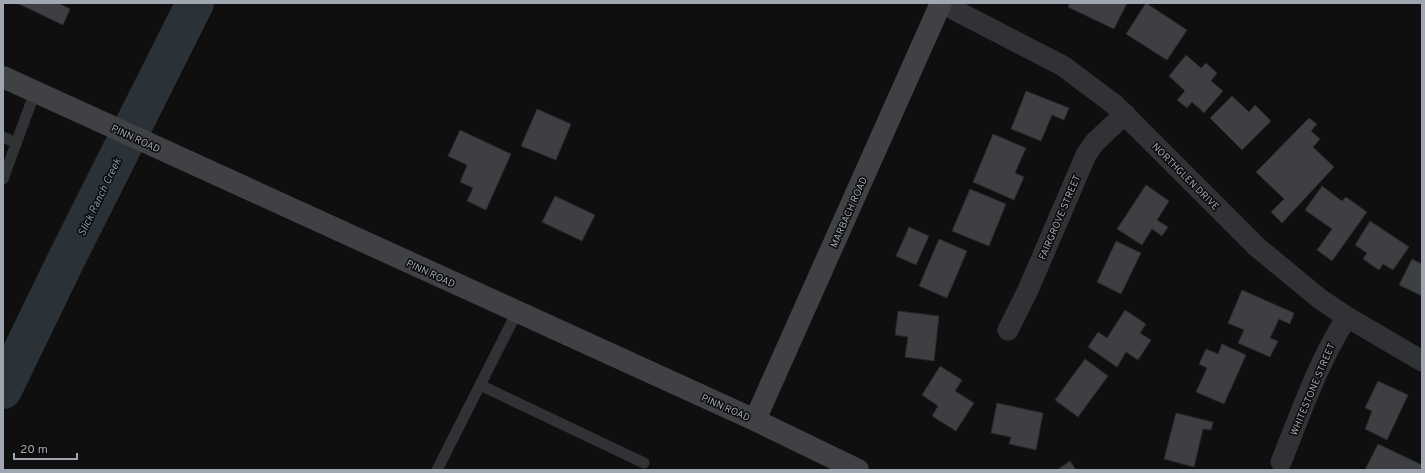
<svg xmlns="http://www.w3.org/2000/svg" width="1425" height="473" font-family="Overpass,sans-serif">
	<rect width="100%" height="100%" fill="#0f0f10"/>
	<g fill="none" stroke-linecap="round" stroke-linejoin="round">
		<path stroke="#2a3238" stroke-width="38" d="M 3,390 L 66,260 L 195,3"/>
	</g>
	<g fill="#3e3f43" stroke="#292a2c">
		<path d="M 17,3 L 58,3 L 70,9 L 63,25 Z"/>
		<path d="M 1070,3 L 1127,3 L 1114,29 L 1068,7 Z"/>
		<path d="M 1146,3 L 1187,30 L 1167,60 L 1126,34 Z"/>
		<path d="M 1186,55 L 1201,68 L 1206,63 L 1217,73 L 1211,81 L 1223,91 L 1204,113 L 1192,102 L 1187,108 L 1177,100 L 1185,91 L 1169,76 Z"/>
		<path d="M 1026,91 L 1069,108 L 1064,120 L 1052,115 L 1041,141 L 1011,129 Z"/>
		<path d="M 1232,96 L 1249,112 L 1255,105 L 1271,121 L 1242,150 L 1210,118 Z"/>
		<path d="M 537,109 L 571,124 L 556,160 L 521,146 Z"/>
		<path d="M 1309,118 L 1317,124 L 1311,131 L 1320,139 L 1313,147 L 1334,167 L 1282,223 L 1271,212 L 1284,199 L 1256,172 Z"/>
		<path d="M 460,130 L 511,154 L 486,210 L 467,201 L 473,188 L 460,182 L 467,165 L 448,156 Z"/>
		<path d="M 993,134 L 1026,148 L 1015,173 L 1024,177 L 1014,200 L 973,182 Z"/>
		<path d="M 1146,185 L 1169,201 L 1157,220 L 1168,227 L 1162,236 L 1152,229 L 1142,245 L 1117,229 Z"/>
		<path d="M 1322,186 L 1342,201 L 1346,197 L 1367,212 L 1332,261 L 1317,250 L 1332,229 L 1305,210 Z"/>
		<path d="M 970,189 L 1006,204 L 989,246 L 952,231 Z"/>
		<path d="M 555,196 L 595,215 L 582,241 L 542,222 Z"/>
		<path d="M 1370,221 L 1409,247 L 1393,270 L 1383,264 L 1379,270 L 1363,259 L 1367,253 L 1355,245 Z"/>
		<path d="M 909,227 L 929,236 L 916,265 L 896,256 Z"/>
		<path d="M 939,239 L 967,251 L 947,298 L 919,286 Z"/>
		<path d="M 1116,241 L 1141,253 L 1121,294 L 1097,282 Z"/>
		<path d="M 1412,259 L 1422,264 L 1422,296 L 1399,285 Z"/>
		<path d="M 1242,290 L 1294,313 L 1290,324 L 1279,319 L 1270,338 L 1278,341 L 1270,357 L 1238,343 L 1244,330 L 1228,323 Z"/>
		<path d="M 1125,310 L 1146,324 L 1140,333 L 1151,340 L 1138,360 L 1126,352 L 1117,367 L 1088,347 L 1098,332 L 1107,338 Z"/>
		<path d="M 898,311 L 939,316 L 934,361 L 905,357 L 908,337 L 895,335 Z"/>
		<path d="M 1222,344 L 1246,355 L 1224,404 L 1196,392 L 1207,368 L 1199,364 L 1206,349 L 1218,354 Z"/>
		<path d="M 1085,359 L 1108,376 L 1078,417 L 1055,400 Z"/>
		<path d="M 940,366 L 962,380 L 955,391 L 974,403 L 956,431 L 932,416 L 938,406 L 922,395 Z"/>
		<path d="M 1378,381 L 1408,395 L 1387,440 L 1365,429 L 1372,411 L 1365,408 Z"/>
		<path d="M 997,403 L 1043,413 L 1036,450 L 1009,444 L 1011,437 L 991,433 Z"/>
		<path d="M 1176,413 L 1213,422 L 1211,430 L 1203,429 L 1194,467 L 1164,459 Z"/>
		<path d="M 1378,444 L 1422,465 L 1422,470 L 1365,470 Z"/>
		<path d="M 1070,461 L 1076,470 L 1057,470 Z"/>
	</g>
	<g fill="none" stroke-linecap="round" stroke-linejoin="round">
		<g stroke="#313235" stroke-width="11">
			<path d="M 3,137 L 16,143"/>
			<path d="M 3,179 L 35,92"/>
			<path d="M 480,385 L 644,463"/>
			<path d="M 437,470 L 517,312"/>
		</g>
		<g stroke="#313235" stroke-width="21">
			<path d="M 941,3 L 1063,66 L 1115,105 L 1257,247 L 1320,299 L 1347,317 L 1422,361"/>
			<path d="M 1008,330 L 1028,290 L 1086,155 L 1095,142 L 1125,114"/>
			<path d="M 1281,462 C 1301,413 1318,362 1347,317"/>
		</g>
		<g stroke="#3f4145" stroke-width="22">
			<path d="M 3,77 L 755,420 L 858,470"/>
			<path d="M 755,420 L 941,3"/>
		</g>
	</g>
	<g text-anchor="middle" stroke-width="3" stroke-linejoin="round" paint-order="stroke">
		<g font-size="10" fill="#a1a7b0" stroke="#0a0a0b">
			<text transform="translate(136 138) rotate(25)" y="4">PINN ROAD</text>
			<text transform="translate(1186 176) rotate(45)" y="4">NORTHGLEN DRIVE</text>
			<text transform="translate(848 212) rotate(-66)" y="4">MARBACH ROAD</text>
			<text transform="translate(1059 217) rotate(-67)" y="4">FAIRGROVE STREET</text>
			<text transform="translate(431 273) rotate(25)" y="4">PINN ROAD</text>
			<text transform="translate(1312 389) rotate(-67)" y="4">WHITESTONE STREET</text>
			<text transform="translate(726 407) rotate(24)" y="4">PINN ROAD</text>
		</g>
		<g font-size="11" font-style="italic" fill="#7a97aa" stroke="#0a0a0b">
			<text transform="translate(99 197) rotate(-64)" y="4">Slick Ranch Creek</text>
		</g>
	</g>
	<rect width="1425" height="473" fill="none" stroke="#a1a7b0" stroke-width="8"/>
	<path d="M14 453v6h63v-6" fill="none" stroke="#a1a7b0" stroke-width="2"/>
	<text x="20" y="453" font-size="12" fill="#a1a7b0" stroke="#0a0a0b" stroke-width="3" paint-order="stroke">20 m</text>
</svg>
